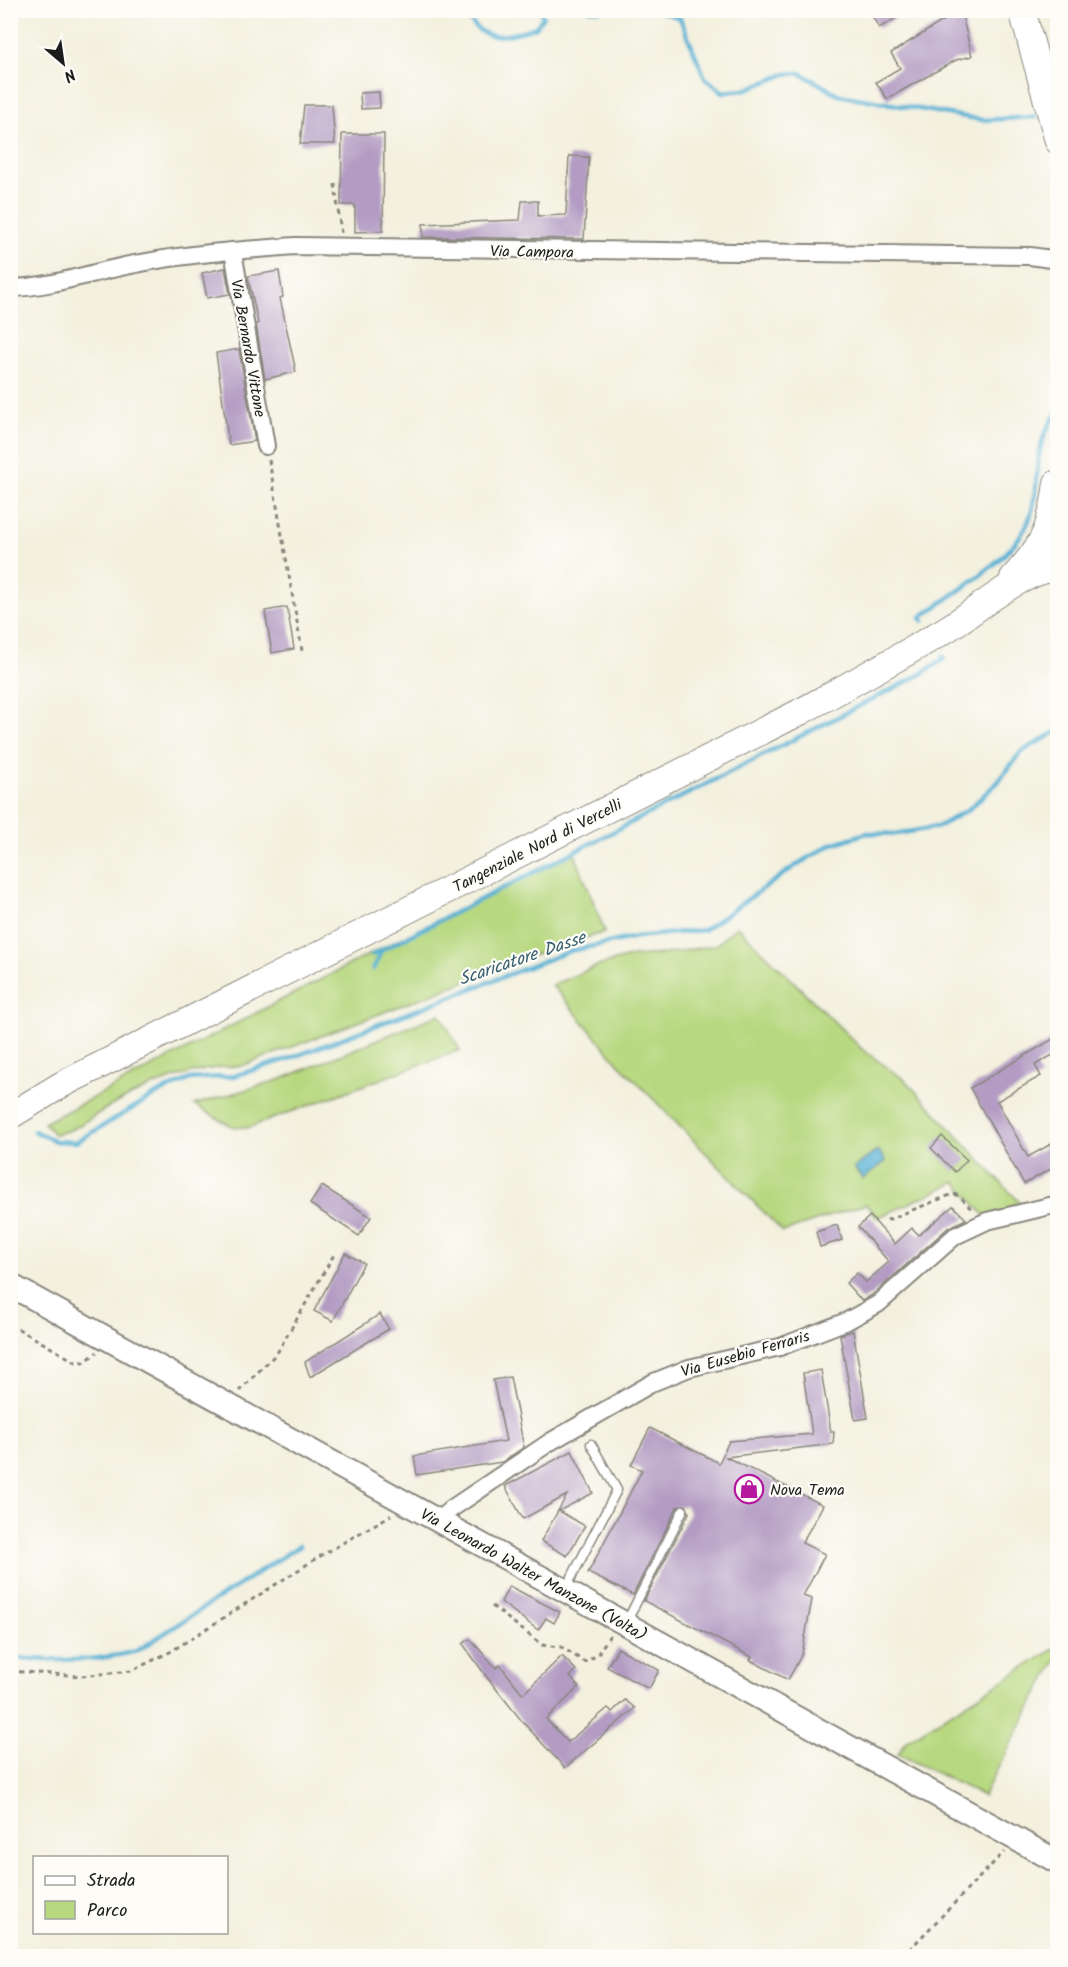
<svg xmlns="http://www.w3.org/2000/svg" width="1068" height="1967" font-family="Kalam,sans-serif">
	<rect width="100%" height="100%" fill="#fdfcf7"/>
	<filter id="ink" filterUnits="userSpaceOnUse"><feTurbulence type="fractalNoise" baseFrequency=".0167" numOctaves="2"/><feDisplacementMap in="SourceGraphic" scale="12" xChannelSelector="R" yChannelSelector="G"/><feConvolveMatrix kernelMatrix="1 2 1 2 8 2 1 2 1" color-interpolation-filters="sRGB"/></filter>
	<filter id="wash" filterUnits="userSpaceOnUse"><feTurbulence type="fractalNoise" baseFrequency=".008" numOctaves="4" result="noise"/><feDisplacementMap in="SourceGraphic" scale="24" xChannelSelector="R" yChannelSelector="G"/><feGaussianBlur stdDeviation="1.35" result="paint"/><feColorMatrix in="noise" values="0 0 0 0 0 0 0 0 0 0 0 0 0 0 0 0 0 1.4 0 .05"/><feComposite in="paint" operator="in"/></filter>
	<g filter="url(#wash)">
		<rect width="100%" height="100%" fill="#f3f0de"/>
		<g fill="#b8d880" stroke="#6a7a4e" stroke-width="1.5">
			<path d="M 574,852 L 605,932 L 556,947 L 242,1066 C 194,1066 148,1086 107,1108 C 89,1118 75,1132 54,1134 L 44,1123 L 366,956 Z"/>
			<path d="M 737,926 L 863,1050 L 905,1080 L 1025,1208 L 985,1216 L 956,1182 L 877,1218 L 866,1204 L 783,1232 L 617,1062 L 552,985 L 597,966 L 633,956 L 665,954 L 716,945 Z"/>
			<path d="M 440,1014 L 460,1050 L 247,1128 L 231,1126 L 194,1105 L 279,1080 Z"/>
			<path d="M 1057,1647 L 1057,1658 L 983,1796 L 898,1754 L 906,1741 Z"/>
		</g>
		<path fill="#56b1d4" stroke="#396678" stroke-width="1.5" d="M 878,1150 L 886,1161 L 863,1179 L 854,1168 Z"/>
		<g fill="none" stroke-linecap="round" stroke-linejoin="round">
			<g stroke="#56b1d4" stroke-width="4.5">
				<path d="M 465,10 C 480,47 507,36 536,27 L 543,17 L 540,10"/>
				<path d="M 590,10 L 601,10"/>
				<path d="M 656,10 L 680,18 L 705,78 L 723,92 L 744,90 L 786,74 L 800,73 L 839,95 L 983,120 L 1036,117"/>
				<path d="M 923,621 L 921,617 C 956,591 1019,557 1031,514 C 1042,476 1030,448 1058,412"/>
				<path d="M 372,955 L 918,676 L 944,659 L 943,656"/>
				<path d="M 373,969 L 381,951"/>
				<path d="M 34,1131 L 55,1141 L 76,1142 L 155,1095 L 190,1079 L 234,1076 L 291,1058 L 570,951 L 636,937 L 704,930 L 801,862 L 832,844 L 867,833 L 896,834 L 938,827 L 969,809 L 998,782 L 1021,752 L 1058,731"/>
				<path d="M 10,1657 C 53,1662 95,1662 137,1651 L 299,1546"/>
			</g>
		</g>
		<g id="blocks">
			<g fill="#b39bc3">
				<path d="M 869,10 L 910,10 L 879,28 Z"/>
				<path d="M 962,15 L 972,56 L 956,60 L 887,99 L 876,82 L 900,68 L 891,53 L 946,19 Z"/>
				<path d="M 379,92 L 380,108 L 361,109 L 360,93 Z"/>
				<path d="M 304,105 L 332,105 L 335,144 L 300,144 Z"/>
				<path d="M 342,134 L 384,134 L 383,231 L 355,232 L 355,205 L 341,205 Z"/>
				<path d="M 569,156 L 589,157 L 584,239 L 423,237 L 423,224 L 520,220 L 522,201 L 538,201 L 538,216 L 566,215 Z"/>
				<path d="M 225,268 L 230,294 L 207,298 L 202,273 Z"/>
				<path d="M 279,271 L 283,297 L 280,298 L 296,372 L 265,379 L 256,324 L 258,323 L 248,276 Z"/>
				<path d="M 239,349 L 255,441 L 229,445 L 216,353 Z"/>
				<path d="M 287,607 L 294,649 L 272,653 L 265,611 Z"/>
				<path d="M 1058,1036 L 1058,1052 L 1035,1065 L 1041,1076 L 997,1101 L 1028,1157 L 1058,1140 L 1058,1165 L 1024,1184 L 970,1088 Z"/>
				<path d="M 942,1136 L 967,1160 L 955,1172 L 931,1148 Z"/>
				<path d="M 322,1186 L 371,1217 L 359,1236 L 310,1204 Z"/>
				<path d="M 953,1206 L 966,1219 L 948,1228 L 872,1295 L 862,1301 L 846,1283 L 857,1273 L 866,1282 L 889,1262 L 858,1227 L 870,1216 L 895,1244 L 912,1228 L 919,1235 Z"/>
				<path d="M 837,1225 L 842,1240 L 820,1247 L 816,1232 Z"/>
				<path d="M 345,1253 L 364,1263 L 333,1321 L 314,1311 Z"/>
				<path d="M 380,1314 L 389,1329 L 310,1377 L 305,1362 Z"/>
				<path d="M 853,1331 L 868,1418 L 855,1420 L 840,1335 Z"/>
				<path d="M 821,1370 L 831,1432 L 834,1432 L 833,1444 L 726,1457 L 823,1505 L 802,1543 L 825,1554 L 803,1596 L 812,1599 L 802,1654 L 788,1680 L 750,1660 L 752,1657 L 644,1601 L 689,1513 L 686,1505 L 677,1507 L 633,1595 L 588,1573 L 642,1470 L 631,1465 L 650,1428 L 719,1463 L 729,1441 L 812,1434 L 803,1373 Z"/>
				<path d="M 510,1377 L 524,1447 L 502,1462 L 417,1475 L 414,1456 L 506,1441 L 493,1380 Z"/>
				<path d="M 572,1451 L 593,1493 L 559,1511 L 585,1526 L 567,1556 L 541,1541 L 567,1495 L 523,1519 L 505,1486 Z"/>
				<path d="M 509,1586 L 560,1612 L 554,1623 L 546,1618 L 538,1630 L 501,1602 Z"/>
				<path d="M 470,1639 L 496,1668 L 500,1665 L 523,1694 L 562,1656 L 576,1670 L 570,1677 L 579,1687 L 546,1719 L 568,1742 L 608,1708 L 612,1712 L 625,1700 L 635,1708 L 565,1768 L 521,1720 L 486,1676 L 463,1644 Z"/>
				<path d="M 618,1648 L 659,1670 L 649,1689 L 607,1667 Z"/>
			</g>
		</g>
	</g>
	<g filter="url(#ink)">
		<use href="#blocks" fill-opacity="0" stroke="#88867d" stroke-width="1.5"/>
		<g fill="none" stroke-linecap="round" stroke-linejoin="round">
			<g stroke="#88867d" stroke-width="11">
				<g id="lane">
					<path d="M 565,1590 L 617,1490 L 591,1444"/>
					<path d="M 626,1623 L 683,1510"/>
				</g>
			</g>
			<g stroke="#88867d" stroke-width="20">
				<g id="street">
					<path d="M 233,251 L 266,446"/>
					<path d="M 10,288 C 56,287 97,270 141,263 C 192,253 244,250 296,246 L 1030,256 L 1058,260"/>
					<path d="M 438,1521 L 451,1509 L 550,1442 L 654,1382 L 689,1368 L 780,1347 L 847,1321 L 878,1304 L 955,1236 L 987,1221 L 1058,1204"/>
				</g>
			</g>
			<g stroke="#88867d" stroke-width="26">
				<path id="secondary" d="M 10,1285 L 1058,1862"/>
			</g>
			<g stroke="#88867d" stroke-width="28">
				<g id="primary">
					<path d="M 1022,10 L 1058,141"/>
					<path d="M 1013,578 C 1044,544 1051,529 1057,483"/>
					<path d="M 10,1116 L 61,1085 L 800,712 C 849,685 899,658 947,629 C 984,606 1014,576 1058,566"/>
				</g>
			</g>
			<g stroke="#88867d" stroke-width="3" stroke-dasharray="4.5 4.5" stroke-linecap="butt">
				<path d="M 335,184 L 341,233"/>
				<path d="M 269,460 L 302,651"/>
				<path d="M 887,1220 L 953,1194 L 960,1196 L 972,1210"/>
				<path d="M 10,1324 L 76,1362 L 85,1362 L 97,1352"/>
				<path d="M 239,1391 L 277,1353 L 335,1253"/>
				<path d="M 492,1606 L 542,1645 L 561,1647 L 585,1662 L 597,1655 L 610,1635"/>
				<path d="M 10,1671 L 81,1676 L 131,1671 L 170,1652 L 317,1558 L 391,1515"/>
				<path d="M 903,1956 L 1004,1852"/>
			</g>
			<use href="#lane" stroke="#fff" stroke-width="8"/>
			<use href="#street" stroke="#fff" stroke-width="16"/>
			<use href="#secondary" stroke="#fff" stroke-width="22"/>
			<use href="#primary" stroke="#fff" stroke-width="26"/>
		</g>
	</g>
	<defs>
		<g id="shop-ring" transform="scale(1.5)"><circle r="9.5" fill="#fdfcf7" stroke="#b5179e" stroke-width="1.5"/><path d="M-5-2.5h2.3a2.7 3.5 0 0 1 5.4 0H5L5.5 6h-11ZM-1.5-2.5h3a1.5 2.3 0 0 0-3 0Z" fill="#b5179e"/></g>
	</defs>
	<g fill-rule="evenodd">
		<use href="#shop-ring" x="749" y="1489"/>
	</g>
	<g text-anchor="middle" stroke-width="4.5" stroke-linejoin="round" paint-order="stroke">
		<g font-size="16" fill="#1c1c1c" stroke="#fdfcf7">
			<text transform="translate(532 251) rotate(1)" y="6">Via Campora</text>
			<text transform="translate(249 348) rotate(80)" y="6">Via Bernardo Vittone</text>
			<text transform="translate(537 845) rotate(-27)" y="6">Tangenziale Nord di Vercelli</text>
			<text transform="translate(745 1353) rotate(-16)" y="6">Via Eusebio Ferraris</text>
			<text transform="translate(534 1574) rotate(29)" y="6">Via Leonardo Walter Manzone (Volta)</text>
		</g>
		<g font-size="16" fill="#1c1c1c" stroke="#fdfcf7" text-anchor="start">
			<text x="770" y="1495">Nova Tema</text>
		</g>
		<g font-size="18" font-style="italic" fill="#365f6f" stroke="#fdfcf7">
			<text transform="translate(522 958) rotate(-19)" y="6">Scaricatore Dasse</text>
		</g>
	</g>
	<rect width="1068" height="1967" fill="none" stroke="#fdfcf7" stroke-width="36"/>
	<rect x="33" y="1856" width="195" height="78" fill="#fdfcf7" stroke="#a3a29f" stroke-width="1.5"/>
	<rect x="45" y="1876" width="30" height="9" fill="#ffffff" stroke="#a3a29f" stroke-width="1.5"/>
	<text x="87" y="1886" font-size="18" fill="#1c1c1c">Strada</text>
	<rect x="45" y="1901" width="30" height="18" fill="#b8d880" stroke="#a3a29f" stroke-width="1.5"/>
	<text x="87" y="1916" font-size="18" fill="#1c1c1c">Parco</text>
	<g transform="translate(63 63) rotate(151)" stroke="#fdfcf7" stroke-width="4.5" paint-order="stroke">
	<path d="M0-4.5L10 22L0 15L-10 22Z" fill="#1c1c1c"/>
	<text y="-9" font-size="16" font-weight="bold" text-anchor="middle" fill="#1c1c1c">N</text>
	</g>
</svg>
